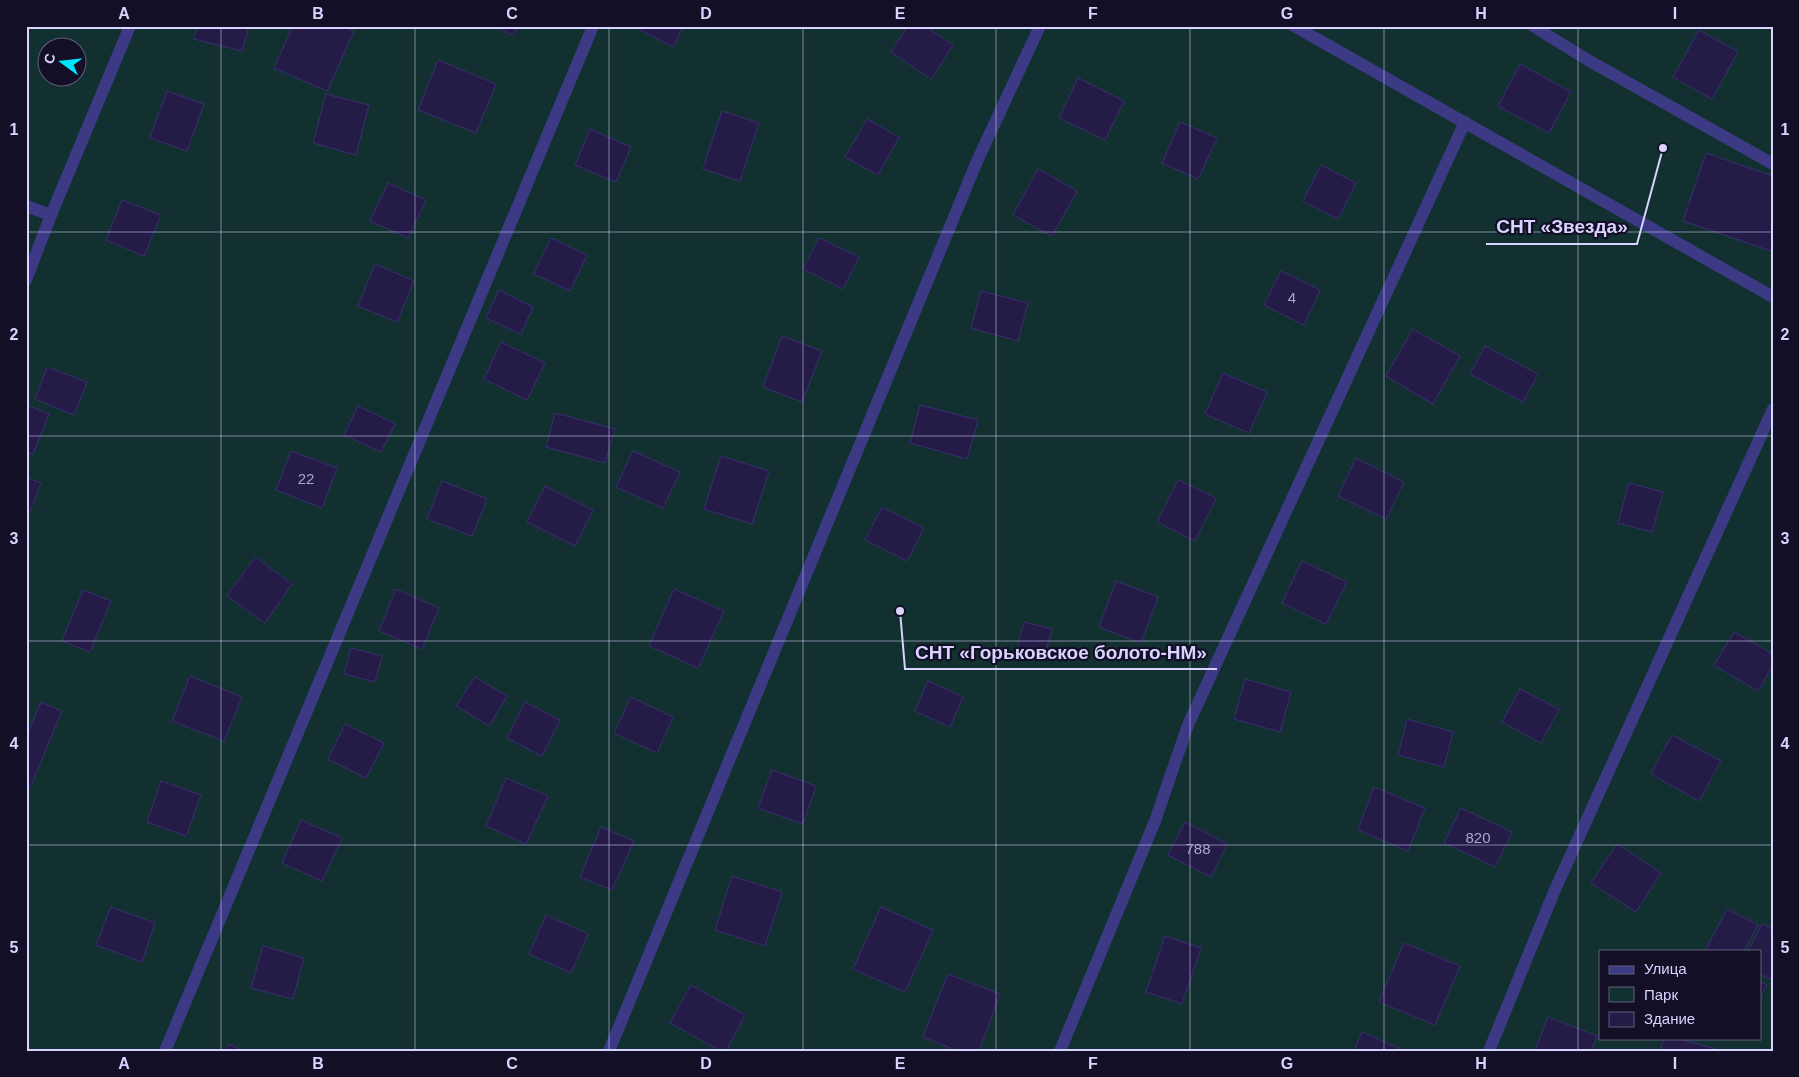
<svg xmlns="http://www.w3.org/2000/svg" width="1799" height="1077" font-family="Arial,sans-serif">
	<rect width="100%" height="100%" fill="#130f26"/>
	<path fill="#12302f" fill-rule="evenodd" d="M 26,26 L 1773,26 L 1773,1051 L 26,1051 ZM 48,48 L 78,48 L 78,78 L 48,78 ZM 1600,951 L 1760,951 L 1760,1038 L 1600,1038 Z"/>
	<g fill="#241b47" stroke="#3b2d73">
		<path d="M 197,26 L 249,26 L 242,51 L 194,39 Z"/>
		<path d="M 293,26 L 342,26 L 354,31 L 327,91 L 274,68 Z"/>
		<path d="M 492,26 L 517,26 L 513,35 Z"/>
		<path d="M 633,26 L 683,26 L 673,47 Z"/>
		<path d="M 908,26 L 925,26 L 953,45 L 931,79 L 891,52 Z"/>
		<path d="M 1699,30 L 1738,52 L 1712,99 L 1673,77 Z"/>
		<path d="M 438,60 L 496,84 L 476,133 L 418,110 Z"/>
		<path d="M 1520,64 L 1571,92 L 1549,133 L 1498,106 Z"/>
		<path d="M 1078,78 L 1124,101 L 1105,140 L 1059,118 Z"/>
		<path d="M 167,91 L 204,104 L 187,151 L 150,138 Z"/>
		<path d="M 326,94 L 369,105 L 356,155 L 313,143 Z"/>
		<path d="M 722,111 L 759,123 L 740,181 L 703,169 Z"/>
		<path d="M 867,119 L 899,137 L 878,175 L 845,157 Z"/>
		<path d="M 1180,122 L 1217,138 L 1198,179 L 1162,163 Z"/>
		<path d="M 590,129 L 631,147 L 616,182 L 575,165 Z"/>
		<path d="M 1706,153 L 1773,176 L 1773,245 L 1771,251 L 1683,221 Z"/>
		<path d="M 1321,165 L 1356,183 L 1338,219 L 1303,201 Z"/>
		<path d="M 1038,169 L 1077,191 L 1052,236 L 1013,215 Z"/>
		<path d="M 388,183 L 426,200 L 408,238 L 370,221 Z"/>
		<path d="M 122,200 L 161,215 L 144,256 L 106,240 Z"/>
		<path d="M 551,238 L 587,255 L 570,291 L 534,274 Z"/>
		<path d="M 819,238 L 859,257 L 843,289 L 803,269 Z"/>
		<path d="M 375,264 L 414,281 L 397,322 L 358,306 Z"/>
		<path d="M 1281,271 L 1320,290 L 1304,325 L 1264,305 Z"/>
		<path d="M 499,290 L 533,307 L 521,334 L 486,318 Z"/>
		<path d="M 981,291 L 1028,303 L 1018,341 L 971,328 Z"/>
		<path d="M 1413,329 L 1460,356 L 1433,404 L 1386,376 Z"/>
		<path d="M 782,336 L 822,351 L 802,402 L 763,387 Z"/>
		<path d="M 501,342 L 545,363 L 527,400 L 484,379 Z"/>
		<path d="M 1485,346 L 1538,374 L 1523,402 L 1470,374 Z"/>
		<path d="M 47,367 L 87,382 L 74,415 L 35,399 Z"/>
		<path d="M 1223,373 L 1267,392 L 1249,433 L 1205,414 Z"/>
		<path d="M 26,405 L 49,414 L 33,454 L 26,452 Z"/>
		<path d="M 920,405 L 978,420 L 967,459 L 910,443 Z"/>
		<path d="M 358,406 L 395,424 L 381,452 L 344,435 Z"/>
		<path d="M 555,413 L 615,429 L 605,463 L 546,447 Z"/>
		<path d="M 291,451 L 337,468 L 322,508 L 276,490 Z"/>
		<path d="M 633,451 L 680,472 L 663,508 L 616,487 Z"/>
		<path d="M 721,456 L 769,471 L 752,524 L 704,509 Z"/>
		<path d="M 1356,458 L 1404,482 L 1386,519 L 1338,496 Z"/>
		<path d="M 26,477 L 41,483 L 26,521 Z"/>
		<path d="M 1178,480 L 1216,498 L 1195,541 L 1157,522 Z"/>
		<path d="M 442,481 L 487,499 L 472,536 L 427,519 Z"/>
		<path d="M 1629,483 L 1663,492 L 1652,532 L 1618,523 Z"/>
		<path d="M 545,486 L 593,510 L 575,546 L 527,522 Z"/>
		<path d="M 882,507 L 924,528 L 907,561 L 865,540 Z"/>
		<path d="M 255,557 L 292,584 L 265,623 L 227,596 Z"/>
		<path d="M 1302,561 L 1347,582 L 1326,624 L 1282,603 Z"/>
		<path d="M 1116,581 L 1158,597 L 1141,643 L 1099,627 Z"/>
		<path d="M 396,589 L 439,608 L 422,649 L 379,631 Z"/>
		<path d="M 674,589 L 724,611 L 698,668 L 649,646 Z"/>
		<path d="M 83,590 L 111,601 L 90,652 L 62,641 Z"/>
		<path d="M 1024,622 L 1052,629 L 1043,661 L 1016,654 Z"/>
		<path d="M 1734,632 L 1773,654 L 1773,665 L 1758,691 L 1714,665 Z"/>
		<path d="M 351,648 L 382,656 L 375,682 L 344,674 Z"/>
		<path d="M 190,676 L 242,697 L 224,741 L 172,721 Z"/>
		<path d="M 475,677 L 507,696 L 489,726 L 456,706 Z"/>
		<path d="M 1245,679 L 1291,692 L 1280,732 L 1234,719 Z"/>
		<path d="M 928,681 L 963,697 L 950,727 L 915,711 Z"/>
		<path d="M 1520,689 L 1559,709 L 1541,743 L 1502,722 Z"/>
		<path d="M 631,697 L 673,717 L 657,753 L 614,733 Z"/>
		<path d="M 41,702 L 62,711 L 26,797 L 26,737 Z"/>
		<path d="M 525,702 L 560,720 L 542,756 L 507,738 Z"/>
		<path d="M 1407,719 L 1453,732 L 1444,767 L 1398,755 Z"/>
		<path d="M 345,724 L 384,743 L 366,778 L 328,759 Z"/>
		<path d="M 1672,735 L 1721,761 L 1699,801 L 1651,774 Z"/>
		<path d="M 772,770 L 816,786 L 803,824 L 758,808 Z"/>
		<path d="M 506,778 L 548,796 L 526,844 L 486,826 Z"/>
		<path d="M 161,781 L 201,795 L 186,836 L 147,822 Z"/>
		<path d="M 1374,787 L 1425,808 L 1408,851 L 1358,830 Z"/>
		<path d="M 1461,808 L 1512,832 L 1495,867 L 1444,843 Z"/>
		<path d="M 301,820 L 342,838 L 322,881 L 282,863 Z"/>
		<path d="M 1185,822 L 1227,844 L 1211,877 L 1168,855 Z"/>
		<path d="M 601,827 L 634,841 L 612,890 L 580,877 Z"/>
		<path d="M 1617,844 L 1661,873 L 1636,912 L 1591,883 Z"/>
		<path d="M 732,876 L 782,892 L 765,946 L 715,930 Z"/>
		<path d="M 111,907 L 155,923 L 142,962 L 96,945 Z"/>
		<path d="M 881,907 L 933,930 L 905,992 L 853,969 Z"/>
		<path d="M 1727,909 L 1758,925 L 1744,951 L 1705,951 Z"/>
		<path d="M 546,915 L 588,934 L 571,973 L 529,954 Z"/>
		<path d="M 1762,924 L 1773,929 L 1773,973 L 1770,979 L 1760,974 L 1760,951 L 1748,951 Z"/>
		<path d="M 1165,936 L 1201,948 L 1182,1004 L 1146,992 Z"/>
		<path d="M 1404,943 L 1460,966 L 1435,1025 L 1379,1002 Z"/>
		<path d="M 263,946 L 304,958 L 293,999 L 251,988 Z"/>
		<path d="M 948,974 L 1000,994 L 979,1051 L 958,1051 L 923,1037 Z"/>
		<path d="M 1760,981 L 1767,985 L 1760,998 Z"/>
		<path d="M 691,985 L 745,1015 L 726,1051 L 721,1051 L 670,1023 Z"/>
		<path d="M 1548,1017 L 1597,1036 L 1591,1051 L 1535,1051 Z"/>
		<path d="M 1362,1032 L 1405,1051 L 1354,1051 Z"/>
		<path d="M 1664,1038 L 1676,1038 L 1723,1051 L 1660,1051 Z"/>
		<path d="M 228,1044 L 245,1051 L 226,1051 Z"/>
	</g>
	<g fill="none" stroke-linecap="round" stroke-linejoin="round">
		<g stroke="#3d3a85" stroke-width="12">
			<path d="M 1294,26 L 1773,297"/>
			<path d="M 1533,26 L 1586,59 L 1773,164"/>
			<path d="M 165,1051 L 593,26"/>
			<path d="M 609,1051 L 978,159 L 1040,26"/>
			<path d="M 1060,1051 L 1155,821 L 1188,725 L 1465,122"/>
			<path d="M 1489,1051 L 1554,892 L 1773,409"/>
		</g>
		<g stroke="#3d3a85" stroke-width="12">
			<path d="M 26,206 L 51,215"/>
			<path d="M 26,280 L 51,215 L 130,26"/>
		</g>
	</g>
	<path fill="none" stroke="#d9d4ff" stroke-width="1" stroke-opacity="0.55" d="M 221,26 L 221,1051M 415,26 L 415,1051M 609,26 L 609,1051M 803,26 L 803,1051M 996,26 L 996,1051M 1190,26 L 1190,1051M 1384,26 L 1384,1051M 1578,26 L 1578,1051M 26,232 L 1773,232M 26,436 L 1773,436M 26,641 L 1773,641M 26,845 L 1773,845"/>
	<g text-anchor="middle" stroke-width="4.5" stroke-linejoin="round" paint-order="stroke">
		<g font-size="15" fill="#aca6d1">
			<text x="1292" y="303">4</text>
			<text x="306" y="484">22</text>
			<text x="1478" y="843">820</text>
			<text x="1198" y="854">788</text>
		</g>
	</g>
	<path fill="none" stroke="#d9d4ff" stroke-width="2" d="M1663 148L1637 244H1486M900 611L905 669H1217"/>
	<g fill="#d9d4ff" stroke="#130f26" stroke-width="2">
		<circle cx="1663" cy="148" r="5"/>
		<circle cx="900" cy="611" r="5"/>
	</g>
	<g font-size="19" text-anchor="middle" font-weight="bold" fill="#d9d4ff" stroke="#130f26" stroke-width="4.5" stroke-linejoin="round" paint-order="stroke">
		<text x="1562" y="233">СНТ «Звезда»</text>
		<text x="1061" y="659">СНТ «Горьковское болото-НМ»</text>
	</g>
	<rect width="1799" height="1077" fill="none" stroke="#130f26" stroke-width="55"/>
	<rect x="1599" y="950" width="162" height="90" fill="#130f26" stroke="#625e7d"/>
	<rect x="1609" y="966" width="25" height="8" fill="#3d3a85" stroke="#625e7d"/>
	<text x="1644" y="974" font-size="15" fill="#d9d4ff">Улица</text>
	<rect x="1609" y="987" width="25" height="15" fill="#12302f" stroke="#625e7d"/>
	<text x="1644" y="1000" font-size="15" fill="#d9d4ff">Парк</text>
	<rect x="1609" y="1012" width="25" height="15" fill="#241b47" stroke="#625e7d"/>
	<text x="1644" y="1024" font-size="15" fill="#d9d4ff">Здание</text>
	<g transform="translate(62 62) rotate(285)"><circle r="24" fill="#130f26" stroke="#625e7d"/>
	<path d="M0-4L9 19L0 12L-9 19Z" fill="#00e5ff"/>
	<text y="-8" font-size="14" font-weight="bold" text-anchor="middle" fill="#d9d4ff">С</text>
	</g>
	<rect x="28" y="28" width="1744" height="1022" fill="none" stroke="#d9d4ff" stroke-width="2"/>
	<g font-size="16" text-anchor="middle" font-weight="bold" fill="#d9d4ff">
		<text x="124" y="19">A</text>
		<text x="318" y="19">B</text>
		<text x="512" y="19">C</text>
		<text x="706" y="19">D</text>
		<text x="900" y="19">E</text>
		<text x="1093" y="19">F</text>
		<text x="1287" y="19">G</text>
		<text x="1481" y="19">H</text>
		<text x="1675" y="19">I</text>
		<text x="14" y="135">1</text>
		<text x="1785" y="135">1</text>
		<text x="14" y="340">2</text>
		<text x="1785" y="340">2</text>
		<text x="14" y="544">3</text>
		<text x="1785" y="544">3</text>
		<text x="14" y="749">4</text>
		<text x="1785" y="749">4</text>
		<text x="14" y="953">5</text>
		<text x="1785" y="953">5</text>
		<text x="124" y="1069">A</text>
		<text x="318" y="1069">B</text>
		<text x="512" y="1069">C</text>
		<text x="706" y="1069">D</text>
		<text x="900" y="1069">E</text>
		<text x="1093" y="1069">F</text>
		<text x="1287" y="1069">G</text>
		<text x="1481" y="1069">H</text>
		<text x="1675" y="1069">I</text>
	</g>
</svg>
